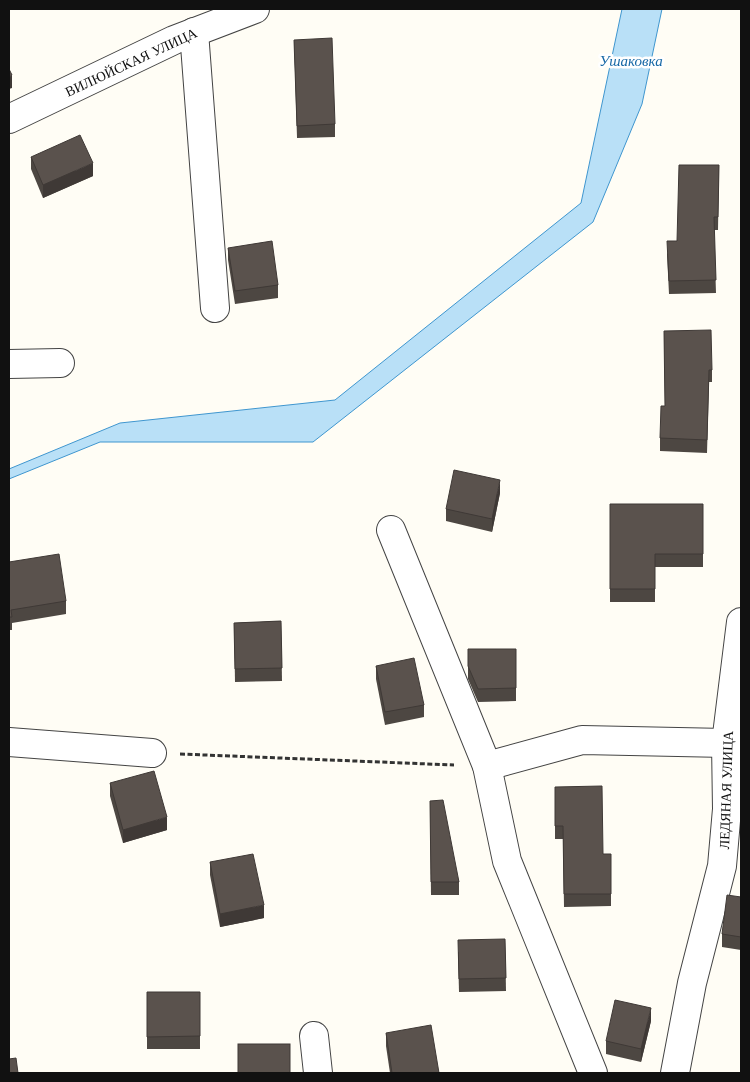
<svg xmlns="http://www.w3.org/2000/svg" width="750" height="1082" font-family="'Libre Baskerville',serif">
	<rect width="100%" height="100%" fill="#fffdf5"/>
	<path fill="#b9e0f7" stroke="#3f96cf" d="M 622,9 L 662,9 L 642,104 L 593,222 L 313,442 L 100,442 L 9,479 L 9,469 L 120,423 L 335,400 L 581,203 Z"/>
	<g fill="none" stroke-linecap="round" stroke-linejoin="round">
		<g stroke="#444" stroke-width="30">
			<g id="minor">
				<path d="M 194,32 L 215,308"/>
				<path d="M 9,119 L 174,40 L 255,9"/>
				<path d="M 9,364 L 60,363"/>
				<path d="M 391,530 L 487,766 L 507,861 L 593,1073"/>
				<path d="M 9,742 L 152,753"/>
				<path d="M 487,766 L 582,740 L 726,743"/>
				<path d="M 314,1036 L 318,1073"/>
				<path d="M 675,1073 L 692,983 L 722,866 L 727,809 L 726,743 L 741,622"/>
			</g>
		</g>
		<path stroke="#333" stroke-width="3" stroke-dasharray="5 2.5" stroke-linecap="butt" d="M 180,754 L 454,765"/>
		<use href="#minor" stroke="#fff" stroke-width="28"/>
	</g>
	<g fill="#4d4742">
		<path d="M 294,40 L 335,124 L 335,137 L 297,138 Z"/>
		<path d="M 31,157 L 93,176 L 43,198 L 31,169 Z"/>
		<path d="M 719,165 L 718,230 L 714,230 L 716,293 L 669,294 L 667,254 L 677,241 Z"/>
		<path d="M 228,248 L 278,285 L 278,298 L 235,304 L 228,260 Z"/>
		<path d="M 664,331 L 712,370 L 712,382 L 709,382 L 707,453 L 660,451 L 660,438 L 665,406 Z"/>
		<path d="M 500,493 L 492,532 L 446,521 L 446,509 Z"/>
		<path d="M 610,504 L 703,504 L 703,567 L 655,567 L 655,602 L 610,602 Z"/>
		<path d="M 9,562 L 66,601 L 66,614 L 12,623 L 12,630 L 9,630 Z"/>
		<path d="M 281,621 L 282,681 L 235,682 L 234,623 Z"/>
		<path d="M 468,649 L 516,649 L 516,701 L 478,702 L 468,679 Z"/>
		<path d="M 376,666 L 424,705 L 424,717 L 385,725 L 376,679 Z"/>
		<path d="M 110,783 L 167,830 L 123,843 L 110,796 Z"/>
		<path d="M 555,787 L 603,854 L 611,854 L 611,906 L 564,907 L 563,839 L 555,839 Z"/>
		<path d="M 430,801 L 459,882 L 459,895 L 431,895 Z"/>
		<path d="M 210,862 L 264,918 L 220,927 L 210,875 Z"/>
		<path d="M 741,897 L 741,950 L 722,947 L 722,934 Z"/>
		<path d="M 505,939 L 506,991 L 459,992 L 458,952 Z"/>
		<rect x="147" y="992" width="53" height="57"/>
		<path d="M 651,1021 L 641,1062 L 606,1054 L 606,1041 Z"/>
		<path d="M 386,1033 L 439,1073 L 390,1073 L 386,1046 Z"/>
	</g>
	<g fill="#3f3936">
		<path d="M 12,75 L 12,88 L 9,89 L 9,77 Z"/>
		<path d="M 93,163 L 93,176 L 43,198 L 43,185 Z"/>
		<path d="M 500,480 L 500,493 L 492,532 L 492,519 Z"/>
		<path d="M 167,817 L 167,830 L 123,843 L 123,830 Z"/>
		<path d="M 264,905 L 264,918 L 220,927 L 220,914 Z"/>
		<path d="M 651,1008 L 651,1021 L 641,1062 L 641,1049 Z"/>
	</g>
	<g fill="#5a524d" stroke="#3f3936">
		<path d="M 332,38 L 335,124 L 297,126 L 294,40 Z"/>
		<path d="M 9,69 L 12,75 L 9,77 Z"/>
		<path d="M 80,135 L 93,163 L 43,185 L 31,157 Z"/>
		<path d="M 679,165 L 719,165 L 718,217 L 714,217 L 716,280 L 669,281 L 667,241 L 677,241 Z"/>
		<path d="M 272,241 L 278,285 L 235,291 L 228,248 Z"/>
		<path d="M 711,330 L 712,370 L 709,370 L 707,440 L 660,438 L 661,406 L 665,406 L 664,331 Z"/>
		<path d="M 454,470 L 500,480 L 492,519 L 446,509 Z"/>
		<path d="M 610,504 L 703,504 L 703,554 L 655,554 L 655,589 L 610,589 Z"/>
		<path d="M 59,554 L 66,601 L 11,610 L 12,617 L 9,617 L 9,562 Z"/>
		<path d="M 281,621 L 282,668 L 235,669 L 234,623 Z"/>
		<path d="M 468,649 L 516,649 L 516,688 L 478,689 L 468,666 Z"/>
		<path d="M 414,658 L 424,705 L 385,712 L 376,666 Z"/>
		<path d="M 154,771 L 167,817 L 123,830 L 110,783 Z"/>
		<path d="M 602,786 L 603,854 L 611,854 L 611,894 L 564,894 L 563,826 L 555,826 L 555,787 Z"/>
		<path d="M 443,800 L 459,882 L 431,882 L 430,801 Z"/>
		<path d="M 253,854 L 264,905 L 220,914 L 210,862 Z"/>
		<path d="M 727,895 L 741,897 L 741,937 L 722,934 Z"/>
		<path d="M 505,939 L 506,978 L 459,979 L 458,940 Z"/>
		<path d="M 147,992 L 200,992 L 200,1036 L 147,1037 Z"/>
		<path d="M 615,1000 L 651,1008 L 641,1049 L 606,1041 Z"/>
		<path d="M 431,1025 L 439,1073 L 392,1073 L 386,1033 Z"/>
		<rect x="238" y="1044" width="52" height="29"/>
		<path d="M 16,1058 L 18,1073 L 9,1073 L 9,1059 Z"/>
	</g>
	<g text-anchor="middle" stroke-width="5" stroke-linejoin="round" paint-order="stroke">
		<g font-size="14" fill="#111" stroke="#fff">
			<text transform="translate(131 62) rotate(-25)" y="5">ВИЛЮЙСКАЯ УЛИЦА</text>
			<text transform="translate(726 790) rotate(-88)" y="5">ЛЕДЯНАЯ УЛИЦА</text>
		</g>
		<g font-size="15" font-style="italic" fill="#1768a6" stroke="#fff">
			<text x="631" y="66">Ушаковка</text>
		</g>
	</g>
	<rect width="750" height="1082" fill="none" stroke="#111111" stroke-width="20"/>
</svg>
